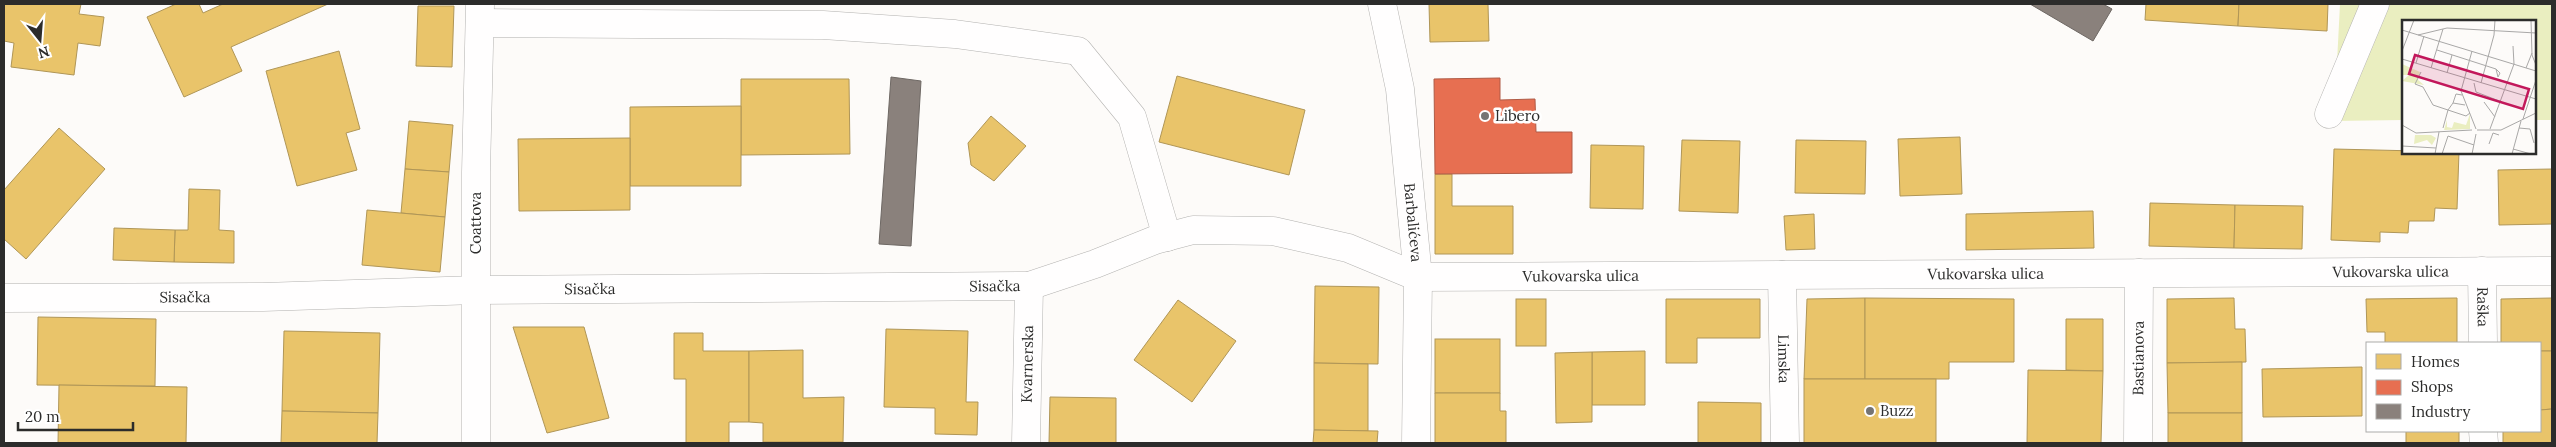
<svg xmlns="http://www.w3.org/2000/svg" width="2556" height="447" font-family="Lora,serif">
	<rect width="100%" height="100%" fill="#fdfbf9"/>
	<path fill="#eaeec0" d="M 2340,4 L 2552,4 L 2552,120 L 2535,120 L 2535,21 L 2404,21 L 2403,120 L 2334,121 Z"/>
	<g fill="#e9c46a" stroke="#b09657">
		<path d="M 4,4 L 81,4 L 79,14 L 104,17 L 100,46 L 78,43 L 74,75 L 11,67 L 14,43 L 4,41 Z"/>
		<path d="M 176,4 L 199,4 L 203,13 L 223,4 L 328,4 L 231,47 L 242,71 L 184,97 L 147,17 Z"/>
		<path d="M 1429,4 L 1488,4 L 1489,41 L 1430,42 Z"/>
		<path d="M 2146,4 L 2239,4 L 2238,26 L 2145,20 Z"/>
		<path d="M 2239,4 L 2328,4 L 2327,31 L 2238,26 Z"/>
		<path d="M 418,6 L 454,6 L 452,67 L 416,66 Z"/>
		<path d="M 339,51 L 360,129 L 346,133 L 357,170 L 297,186 L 266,71 Z"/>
		<path d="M 1177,76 L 1305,110 L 1289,175 L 1159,142 Z"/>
		<path d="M 741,79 L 849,79 L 850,154 L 741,155 Z"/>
		<path d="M 741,106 L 741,186 L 630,186 L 630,107 Z"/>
		<path d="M 991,116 L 1026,146 L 994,181 L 971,165 L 968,143 Z"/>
		<path d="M 409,121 L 453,125 L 449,172 L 405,169 Z"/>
		<path d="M 59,128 L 105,169 L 26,259 L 4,239 L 4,190 Z"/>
		<path d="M 1960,137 L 1962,194 L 1900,196 L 1898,139 Z"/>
		<path d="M 630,138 L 630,210 L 519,211 L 518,139 Z"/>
		<path d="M 1682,140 L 1740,141 L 1738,213 L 1679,211 Z"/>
		<path d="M 1796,140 L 1866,141 L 1865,194 L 1795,193 Z"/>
		<path d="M 1591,145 L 1644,146 L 1643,209 L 1590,208 Z"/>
		<path d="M 2334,149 L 2459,152 L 2457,209 L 2435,208 L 2434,221 L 2409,221 L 2408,233 L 2380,232 L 2380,242 L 2331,240 Z"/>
		<path d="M 405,169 L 449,172 L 445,217 L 401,213 Z"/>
		<path d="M 2552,169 L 2552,224 L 2499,225 L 2498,170 Z"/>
		<path d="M 1435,174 L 1452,174 L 1452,206 L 1513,206 L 1513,254 L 1435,254 Z"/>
		<path d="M 189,189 L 220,190 L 219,230 L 234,231 L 234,263 L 174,262 L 175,230 L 188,230 Z"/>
		<path d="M 2150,203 L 2235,205 L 2234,248 L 2149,246 Z"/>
		<path d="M 2235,205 L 2303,206 L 2302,249 L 2234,248 Z"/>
		<path d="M 367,210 L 445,217 L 440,272 L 362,265 Z"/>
		<path d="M 2093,211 L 2094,248 L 1966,250 L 1966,214 Z"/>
		<path d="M 1814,214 L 1815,249 L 1786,250 L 1784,216 Z"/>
		<path d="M 114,228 L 175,230 L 174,262 L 113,260 Z"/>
		<path d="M 1315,286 L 1379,287 L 1378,364 L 1314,363 Z"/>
		<path d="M 1865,298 L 1865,379 L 1804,379 L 1807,299 Z"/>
		<path d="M 1865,298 L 2014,299 L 2014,362 L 1949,362 L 1949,379 L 1865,379 Z"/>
		<path d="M 2234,298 L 2235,329 L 2245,329 L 2246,362 L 2167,363 L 2167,299 Z"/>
		<path d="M 2457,298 L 2457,343 L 2385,343 L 2385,332 L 2367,332 L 2366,299 Z"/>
		<path d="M 2552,298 L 2552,351 L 2540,351 L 2540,343 L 2501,343 L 2501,299 Z"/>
		<rect x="1516" y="299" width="30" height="47"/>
		<path d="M 1666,299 L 1760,299 L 1760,338 L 1697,338 L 1697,363 L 1666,363 Z"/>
		<path d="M 1178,300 L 1236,341 L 1192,402 L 1134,360 Z"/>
		<path d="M 38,317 L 156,319 L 155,386 L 37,385 Z"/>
		<path d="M 2066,319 L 2103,319 L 2103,371 L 2066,370 Z"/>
		<path d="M 513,327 L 584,327 L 609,418 L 547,433 Z"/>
		<path d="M 886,329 L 968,331 L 966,402 L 978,402 L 977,435 L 935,434 L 935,408 L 884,407 Z"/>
		<path d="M 284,331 L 380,333 L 378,413 L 282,411 Z"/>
		<path d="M 674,333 L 703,333 L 703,351 L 749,351 L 749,422 L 729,422 L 729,443 L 686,443 L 686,379 L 674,379 Z"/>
		<rect x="1435" y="339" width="65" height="54"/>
		<path d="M 803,350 L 803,398 L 844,397 L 843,442 L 763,442 L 763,423 L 749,422 L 749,351 Z"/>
		<path d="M 1645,351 L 1645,405 L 1592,405 L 1592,352 Z"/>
		<path d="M 2540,351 L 2552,351 L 2552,409 L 2540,410 Z"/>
		<path d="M 1592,352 L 1592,422 L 1556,423 L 1555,353 Z"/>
		<path d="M 2242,362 L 2242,413 L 2168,413 L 2167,363 Z"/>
		<path d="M 1314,363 L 1368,364 L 1368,431 L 1314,430 Z"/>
		<path d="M 2362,367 L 2362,416 L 2263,417 L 2262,369 Z"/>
		<path d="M 2028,370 L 2103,371 L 2101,443 L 2027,443 Z"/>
		<rect x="1804" y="379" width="132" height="64"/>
		<path d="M 59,385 L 187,387 L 186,443 L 58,443 Z"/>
		<path d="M 1435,393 L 1500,393 L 1500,411 L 1506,411 L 1506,443 L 1435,443 Z"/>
		<path d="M 1050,397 L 1116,398 L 1116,443 L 1049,443 Z"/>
		<path d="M 1698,402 L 1761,403 L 1761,443 L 1698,443 Z"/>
		<path d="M 2552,409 L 2552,443 L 2503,443 L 2503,431 L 2540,431 L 2540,410 Z"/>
		<path d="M 282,411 L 378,413 L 377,443 L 281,443 Z"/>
		<rect x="2168" y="413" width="74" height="30"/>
		<path d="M 1314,430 L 1378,431 L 1377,443 L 1313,443 Z"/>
		<rect x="2406" y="431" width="53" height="12"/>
	</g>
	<path fill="#e76f51" stroke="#af5b46" d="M 1500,78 L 1500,100 L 1535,99 L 1536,132 L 1572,132 L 1572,173 L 1435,174 L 1434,79 Z"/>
	<g fill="#8a817c" stroke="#6e6864">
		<path d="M 2030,4 L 2103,4 L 2112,9 L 2093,41 Z"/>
		<path d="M 891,77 L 921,81 L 911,246 L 879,244 Z"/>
	</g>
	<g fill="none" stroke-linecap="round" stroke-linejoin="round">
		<g stroke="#b3b2b0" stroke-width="29">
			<g id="minor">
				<path id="s1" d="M 1382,4 L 1400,89 L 1418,277 L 1416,443"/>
				<path d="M 480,23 L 823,25 L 955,34 L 1078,51 L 1132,117 L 1167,237"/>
				<path d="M 2329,114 L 2375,4"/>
				<path id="s2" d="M 2482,271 L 2483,343"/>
				<path id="s3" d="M 1782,275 L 1785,443"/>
				<path id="s4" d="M 4,298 L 263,297 L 476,290 L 1029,286 L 1095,264 L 1155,240 L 1193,230 L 1273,231 L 1348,248 L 1418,277 L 2552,271"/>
				<path d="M 2483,431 L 2484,443"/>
				<path d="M 476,443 L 476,172 L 480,5"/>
				<path id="s5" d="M 1026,443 L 1029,286"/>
				<path id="s6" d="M 2138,443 L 2139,273"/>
			</g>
		</g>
		<use href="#minor" stroke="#fffefe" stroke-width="28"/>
	</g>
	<g fill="#757473" stroke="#fff" stroke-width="2">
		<circle cx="1485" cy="116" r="5"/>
		<circle cx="1870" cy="411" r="5"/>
	</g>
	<g text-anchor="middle" stroke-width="5" stroke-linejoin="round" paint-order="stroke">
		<g font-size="15" fill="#2c2c2b" stroke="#fff" text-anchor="start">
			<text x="1495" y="121">Libero</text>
			<text x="1880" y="416">Buzz</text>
		</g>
		<g font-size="15" fill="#2c2c2b" stroke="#fff">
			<text dy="5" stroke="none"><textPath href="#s1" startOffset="221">Barbalićeva</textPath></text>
			<text transform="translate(476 223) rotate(-90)" y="5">Coattova</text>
			<text dy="5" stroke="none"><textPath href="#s4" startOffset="2404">Vukovarska ulica</textPath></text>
			<text dy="5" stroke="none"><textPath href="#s4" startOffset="1999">Vukovarska ulica</textPath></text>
			<text dy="5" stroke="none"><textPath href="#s4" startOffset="1594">Vukovarska ulica</textPath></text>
			<text dy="5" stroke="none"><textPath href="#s4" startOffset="991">Sisačka</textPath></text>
			<text dy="5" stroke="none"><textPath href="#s4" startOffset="586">Sisačka</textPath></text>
			<text dy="5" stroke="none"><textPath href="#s4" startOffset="181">Sisačka</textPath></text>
			<text dy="5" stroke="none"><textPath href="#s2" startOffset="36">Raška</textPath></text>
			<text dy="5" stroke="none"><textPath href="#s6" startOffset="85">Bastianova</textPath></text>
			<text dy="5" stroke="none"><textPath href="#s3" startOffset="84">Limska</textPath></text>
			<text dy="5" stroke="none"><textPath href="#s5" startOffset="79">Kvarnerska</textPath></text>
		</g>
	</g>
	<g transform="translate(2402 20)">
		<rect width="134" height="134" fill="#fdfbf9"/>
		<path d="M 0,44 L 18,52 L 16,60 L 22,65 L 0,61 L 7,55 L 0,55 ZM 68,94 L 68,109 L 42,110 L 45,100 L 45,107 L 50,108 L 52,102 L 64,105 ZM 13,115 L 29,115 L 34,118 L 30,125 L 25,120 L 12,124 Z" fill="#eaeec0"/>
		<path fill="none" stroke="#a9a8a7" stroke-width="1" d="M 129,0 L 130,35 L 134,45M 0,10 L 134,51M 16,15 L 45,8 L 134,13M 35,30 L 94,49 L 96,57 L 98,53 L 94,49M 0,31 L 12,0M 70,31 L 59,71 L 74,109M 0,39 L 134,79M 14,43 L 22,16M 29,48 L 41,9M 124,48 L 130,33M 19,52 L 13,64 L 21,67 L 31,85 L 46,90 L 41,108M 45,53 L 50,35M 72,63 L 74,72 L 100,82M 79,63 L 92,15 L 93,0M 60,75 L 54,74 L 51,83 L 63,85M 82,82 L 93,97M 51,83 L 46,90 L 64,96 L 68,93M 121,99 L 134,60M 0,105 L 14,113 L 70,110M 117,108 L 128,109 L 132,123M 88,109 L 112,44 L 111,26M 75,110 L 99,110 L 134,93M 87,124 L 91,113 L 97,115M 0,126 L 34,128M 111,129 L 129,134M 33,134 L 37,112M 40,134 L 46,116 L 72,125M 70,134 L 74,114M 110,134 L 119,101"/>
		<path fill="#c2185b" fill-opacity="0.15" stroke="#c2185b" stroke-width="2.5" d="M 13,35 L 127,69 L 121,89 L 7,54 Z"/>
		<rect width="134" height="134" fill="none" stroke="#2c2c2b" stroke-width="2.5"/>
	</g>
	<rect width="2556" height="447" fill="none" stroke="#2c2c2b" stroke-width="10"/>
	<rect x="2366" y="342" width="175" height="90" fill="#ffffff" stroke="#ababaa"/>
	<rect x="2376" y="354" width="25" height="15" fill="#e9c46a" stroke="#ababaa"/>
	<text x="2411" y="367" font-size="15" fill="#2c2c2b">Homes</text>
	<rect x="2376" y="380" width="25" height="15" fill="#e76f51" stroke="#ababaa"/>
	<text x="2411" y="392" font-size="15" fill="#2c2c2b">Shops</text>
	<rect x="2376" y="404" width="25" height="15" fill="#8a817c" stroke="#ababaa"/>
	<text x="2411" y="417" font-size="15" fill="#2c2c2b">Industry</text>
	<g transform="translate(40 40) rotate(163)" stroke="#ffffff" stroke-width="4" paint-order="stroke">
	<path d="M0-4L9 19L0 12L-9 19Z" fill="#2c2c2b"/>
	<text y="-8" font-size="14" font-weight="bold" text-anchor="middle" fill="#2c2c2b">N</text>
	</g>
	<path d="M18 422v8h115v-8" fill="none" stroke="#2c2c2b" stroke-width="2.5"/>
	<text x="25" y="422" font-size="15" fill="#2c2c2b" stroke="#ffffff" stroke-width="4" paint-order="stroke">20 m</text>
</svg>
